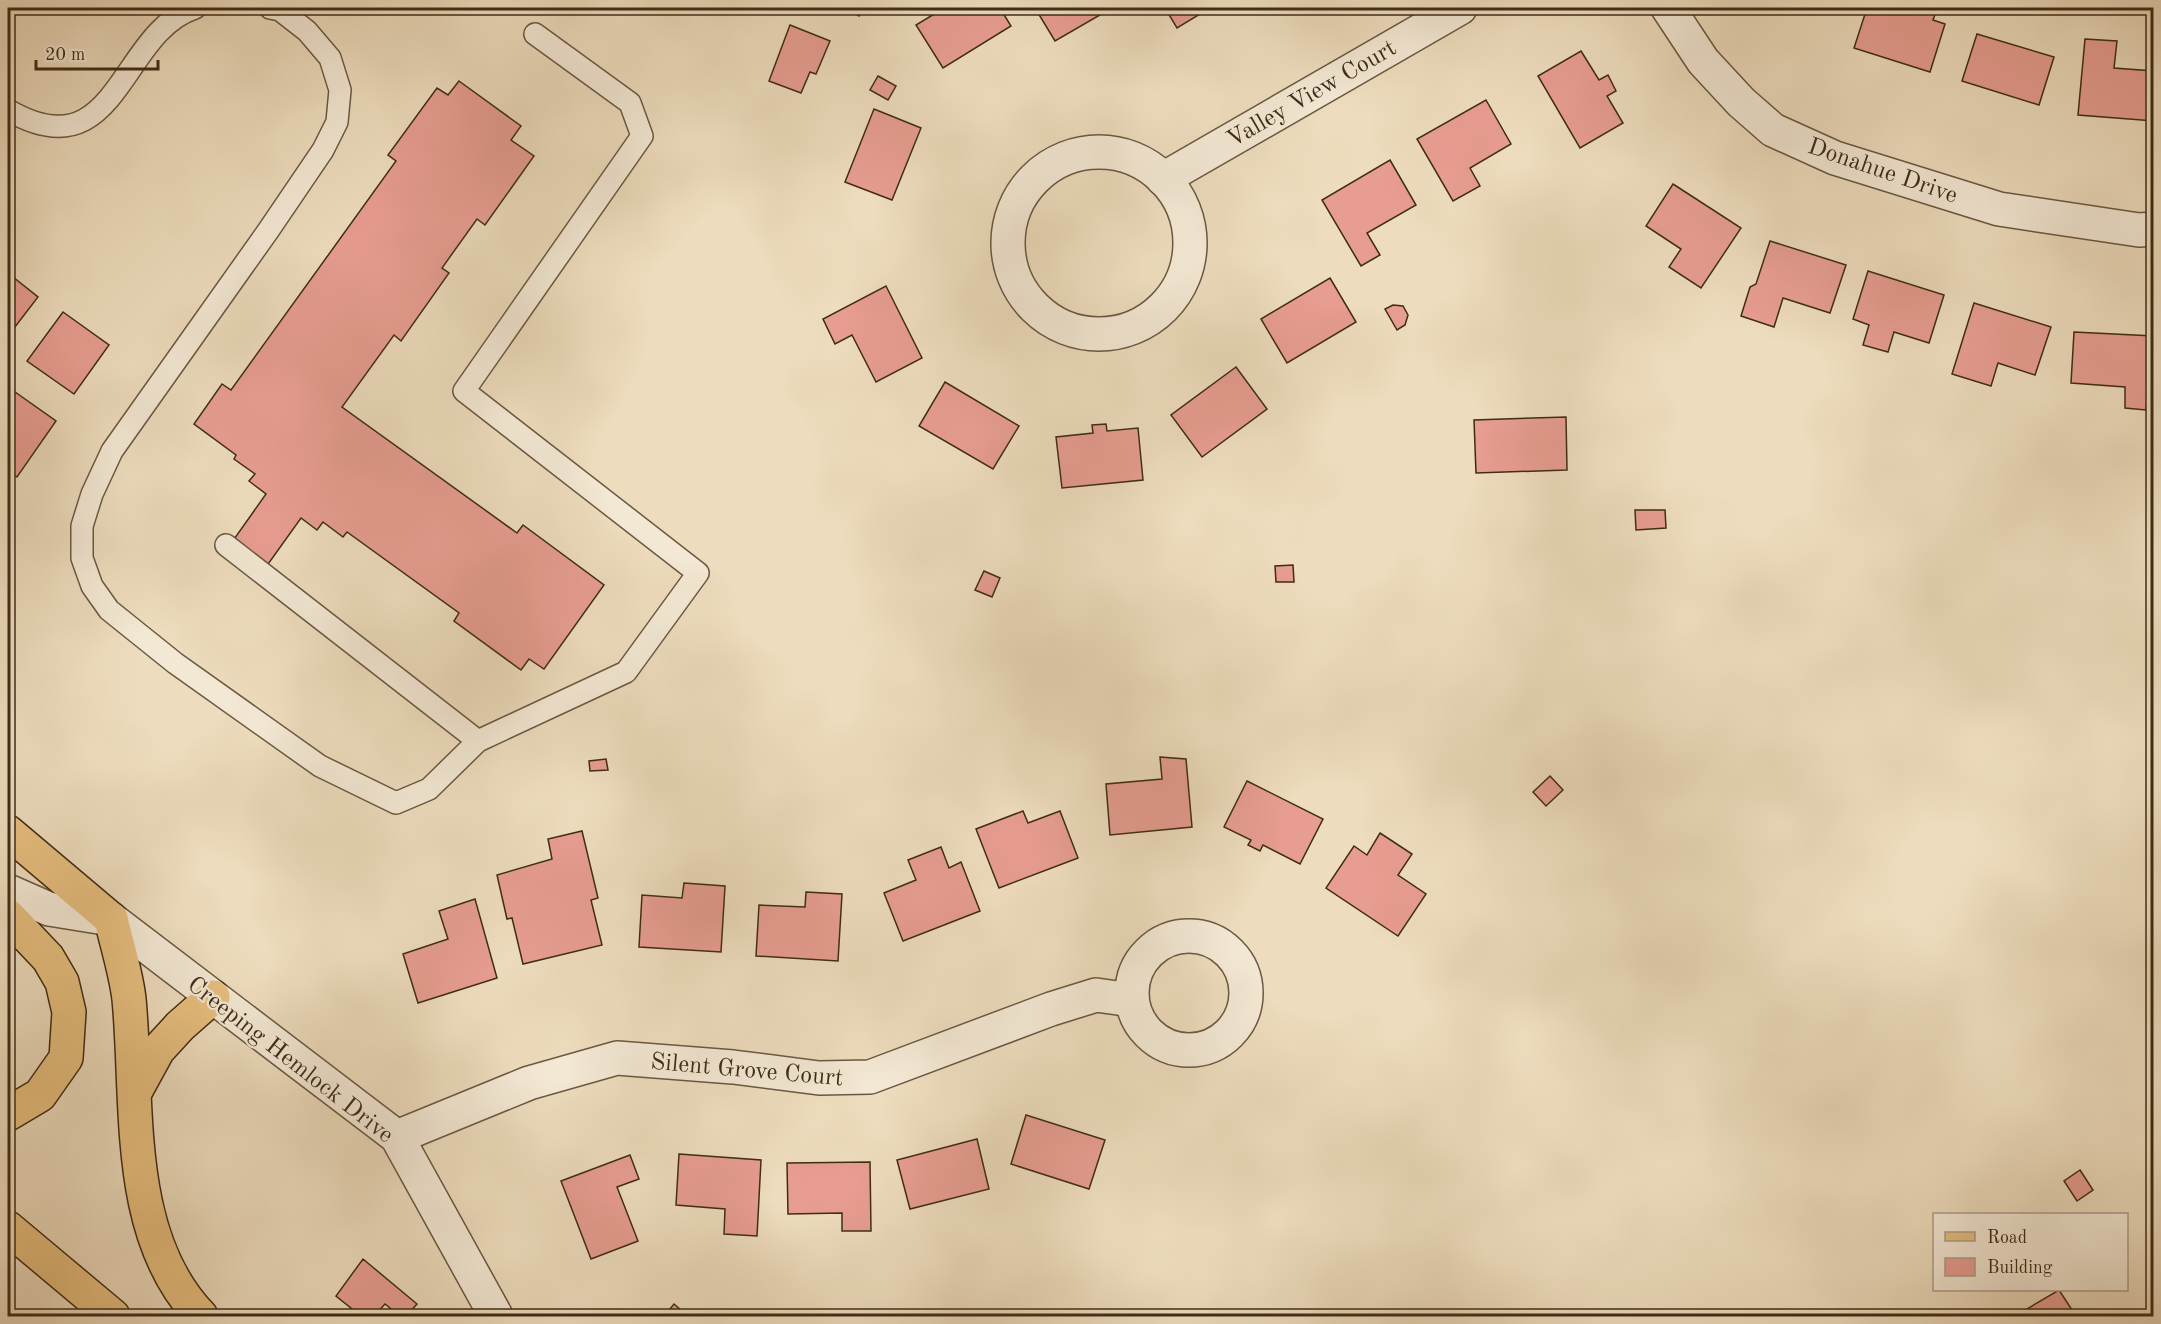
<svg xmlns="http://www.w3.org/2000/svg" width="2161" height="1324" font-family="'Old Standard TT',serif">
	<rect width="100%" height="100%" fill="#eddcbd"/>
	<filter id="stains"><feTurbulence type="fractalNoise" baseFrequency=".00333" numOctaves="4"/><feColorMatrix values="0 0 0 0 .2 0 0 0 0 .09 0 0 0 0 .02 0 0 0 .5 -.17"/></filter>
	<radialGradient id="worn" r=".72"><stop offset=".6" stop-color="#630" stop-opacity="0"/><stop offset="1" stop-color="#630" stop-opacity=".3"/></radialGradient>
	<g fill="#e79d91" stroke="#3e2c17" stroke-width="1.5">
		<path d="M 845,8 L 863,8 L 859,16 Z"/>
		<path d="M 944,8 L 1000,8 L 1011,26 L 943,68 L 916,25 Z"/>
		<path d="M 1035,8 L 1112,8 L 1055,41 Z"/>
		<path d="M 1165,8 L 1210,8 L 1177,28 Z"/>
		<path d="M 1867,8 L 1893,8 L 1909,12 L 1911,8 L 1937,9 L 1933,20 L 1945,24 L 1930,72 L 1854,48 Z"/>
		<path d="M 790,25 L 830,41 L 816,74 L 810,72 L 801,93 L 769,81 Z"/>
		<path d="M 1977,34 L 2054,57 L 2039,105 L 1962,81 Z"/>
		<path d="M 2085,39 L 2117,41 L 2114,68 L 2154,71 L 2154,121 L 2078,115 Z"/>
		<path d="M 1581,51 L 1599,80 L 1608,75 L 1616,91 L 1607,96 L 1623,123 L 1580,148 L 1538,76 Z"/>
		<path d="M 878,76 L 896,86 L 888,100 L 870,90 Z"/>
		<path d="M 459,81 L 521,126 L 511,140 L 534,156 L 485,225 L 477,219 L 442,268 L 449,273 L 401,341 L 394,335 L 342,407 L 517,533 L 523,525 L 604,585 L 544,669 L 529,659 L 521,670 L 454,621 L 459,613 L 347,532 L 343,537 L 323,522 L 317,530 L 301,518 L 266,567 L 232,542 L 266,494 L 249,481 L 255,474 L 234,459 L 236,455 L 194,424 L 222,384 L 231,390 L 396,161 L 388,155 L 437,88 L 448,95 Z"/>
		<path d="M 1486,100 L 1511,144 L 1470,168 L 1480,186 L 1453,201 L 1417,139 Z"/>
		<path d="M 874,109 L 921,128 L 892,200 L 845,182 Z"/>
		<path d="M 1390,160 L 1416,205 L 1367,233 L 1380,255 L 1361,266 L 1322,200 Z"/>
		<path d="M 1673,184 L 1741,228 L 1701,288 L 1669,267 L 1681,249 L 1646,226 Z"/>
		<path d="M 1770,241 L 1846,265 L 1830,313 L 1783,298 L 1774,327 L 1741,316 L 1750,287 L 1756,284 Z"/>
		<path d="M 1868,271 L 1944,295 L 1929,343 L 1894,332 L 1888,352 L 1863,345 L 1869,325 L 1853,319 Z"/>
		<path d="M 8,273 L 38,297 L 8,336 Z"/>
		<path d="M 1330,278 L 1356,322 L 1287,363 L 1261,319 Z"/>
		<path d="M 886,286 L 922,358 L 876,382 L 852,335 L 835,344 L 823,319 Z"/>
		<path d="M 1974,303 L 2051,327 L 2035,375 L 1998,363 L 1991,386 L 1952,374 Z"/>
		<path d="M 1393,305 L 1403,306 L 1408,315 L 1405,325 L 1397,330 L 1385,309 Z"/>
		<path d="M 63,312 L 109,345 L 74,394 L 27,361 Z"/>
		<path d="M 2074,332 L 2154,336 L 2151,387 L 2148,387 L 2146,410 L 2125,408 L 2125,387 L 2071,383 Z"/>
		<path d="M 1236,367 L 1267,409 L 1202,457 L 1171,415 Z"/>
		<path d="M 945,382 L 1019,426 L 993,469 L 919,426 Z"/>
		<path d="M 8,387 L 56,421 L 17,477 L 8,470 Z"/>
		<path d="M 1566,417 L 1567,470 L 1476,473 L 1474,420 Z"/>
		<path d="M 1106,424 L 1107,431 L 1138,428 L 1143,480 L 1062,488 L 1056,437 L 1093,433 L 1092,425 Z"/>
		<path d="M 1635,510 L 1665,510 L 1666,528 L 1636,530 Z"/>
		<path d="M 1293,565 L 1294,582 L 1276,582 L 1275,566 Z"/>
		<path d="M 984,571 L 1000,578 L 992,597 L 975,590 Z"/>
		<path d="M 1160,757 L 1186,759 L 1192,827 L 1110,835 L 1106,784 L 1162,779 Z"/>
		<path d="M 606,759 L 608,770 L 590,771 L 589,761 Z"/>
		<path d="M 1550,776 L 1563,790 L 1546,806 L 1533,792 Z"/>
		<path d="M 1247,781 L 1323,819 L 1300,864 L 1263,845 L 1260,851 L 1248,845 L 1251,840 L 1224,827 Z"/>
		<path d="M 1023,811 L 1028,823 L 1060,811 L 1078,858 L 999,888 L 976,829 Z"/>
		<path d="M 582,831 L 598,898 L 591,900 L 602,945 L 523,964 L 512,918 L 507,919 L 497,875 L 552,859 L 548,839 Z"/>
		<path d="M 1380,833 L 1412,854 L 1398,875 L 1426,894 L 1398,936 L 1326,888 L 1354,846 L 1367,855 Z"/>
		<path d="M 941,847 L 949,868 L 961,862 L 980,911 L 903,941 L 884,893 L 916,880 L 908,860 Z"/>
		<path d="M 684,883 L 725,886 L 721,952 L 639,947 L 642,895 L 682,898 Z"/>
		<path d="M 806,892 L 842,894 L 838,961 L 756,956 L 759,905 L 805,907 Z"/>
		<path d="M 475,899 L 497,978 L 418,1003 L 403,954 L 448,939 L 439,911 Z"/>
		<path d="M 1026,1115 L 1105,1140 L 1089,1189 L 1011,1164 Z"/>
		<path d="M 977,1139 L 989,1189 L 910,1209 L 897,1160 Z"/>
		<path d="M 679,1154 L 761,1160 L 757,1236 L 724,1234 L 725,1209 L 676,1205 Z"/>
		<path d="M 630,1155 L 639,1179 L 617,1187 L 638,1241 L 591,1259 L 561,1181 Z"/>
		<path d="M 870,1162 L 871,1231 L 842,1231 L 842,1213 L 788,1214 L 787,1163 Z"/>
		<path d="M 2080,1170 L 2093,1190 L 2077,1201 L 2064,1181 Z"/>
		<path d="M 363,1259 L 417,1304 L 406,1316 L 400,1316 L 385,1304 L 374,1316 L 361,1316 L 336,1296 Z"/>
		<path d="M 2059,1290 L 2076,1316 L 2015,1316 Z"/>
		<path d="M 674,1304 L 688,1316 L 664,1316 Z"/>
	</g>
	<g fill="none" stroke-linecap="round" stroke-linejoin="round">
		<g stroke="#6a5840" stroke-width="24">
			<g id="lane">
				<path d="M 270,8 L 280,10 L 307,31 L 330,58 L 340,90 L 337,122 L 323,150 L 268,231 L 112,451 L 92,494 L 82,526 L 82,558 L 92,586 L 109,610 L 175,663 L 320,766 L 396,803 L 429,789 L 478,741 L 626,672 L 698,573 L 464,391 L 642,136 L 630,103 L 535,34"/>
				<path d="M 8,110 C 118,174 119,32 195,8"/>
				<path d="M 226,545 L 478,741"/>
			</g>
		</g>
		<g stroke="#6a5840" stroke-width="36">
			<g id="street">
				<path d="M 1668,8 L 1703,61 L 1741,102 L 1773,130 L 1835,158 L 1999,209 L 2139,230 L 2154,229"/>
				<circle cx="1099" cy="243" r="91"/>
				<path d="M 1163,179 L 1460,8"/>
				<path d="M 8,891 L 49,909 L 111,919 L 397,1137 L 496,1316"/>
				<circle cx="1189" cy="993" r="57"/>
				<path d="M 397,1137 L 529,1083 L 617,1058 L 733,1067 L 819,1078 L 870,1077 L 1051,1009 L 1096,995 L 1132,1000"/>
			</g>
		</g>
		<g stroke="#3e2c17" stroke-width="36">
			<path id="primary" d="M 8,832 L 111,919"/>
		</g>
		<g stroke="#3e2c17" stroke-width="36">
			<g id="highway">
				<path d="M 8,916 L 48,958 L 62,982 L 69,1012 L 66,1058 L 40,1095 L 8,1114"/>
				<path d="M 111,919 C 117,945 126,973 129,999 C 139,1103 123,1235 201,1316"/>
				<path d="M 135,1092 L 158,1050 L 180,1026 L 213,997"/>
				<path d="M 8,1228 L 113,1316"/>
			</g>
		</g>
		<use href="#lane" stroke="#f3e8d4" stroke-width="21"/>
		<use href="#street" stroke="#f3e8d4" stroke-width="33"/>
		<use href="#primary" stroke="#e6be7e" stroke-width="33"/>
		<use href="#highway" stroke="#e6be7e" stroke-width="33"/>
	</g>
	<g text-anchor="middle" stroke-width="4.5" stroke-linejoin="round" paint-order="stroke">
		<g font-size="24" fill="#3e2c17" stroke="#f3e8d4">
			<text transform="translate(1311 93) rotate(-30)" y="8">Valley View Court</text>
			<text transform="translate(1883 170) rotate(19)" y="8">Donahue Drive</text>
			<text transform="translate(291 1059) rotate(38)" y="8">Creeping Hemlock Drive</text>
			<text transform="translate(747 1069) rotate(5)" y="8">Silent Grove Court</text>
		</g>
	</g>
	<rect width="2161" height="1324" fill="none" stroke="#eddcbd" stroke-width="30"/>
	<rect x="9" y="9" width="2143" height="1306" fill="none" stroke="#3e2c17" stroke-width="3"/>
	<rect x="15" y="15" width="2131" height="1294" fill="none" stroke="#3e2c17" stroke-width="1.5"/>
	<rect x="1933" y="1213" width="195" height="78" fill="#f3e8d4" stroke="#ab9d88" stroke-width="1.5"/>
	<rect x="1945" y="1232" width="30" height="9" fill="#e6be7e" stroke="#ab9d88" stroke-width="1.5"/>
	<text x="1987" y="1243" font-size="18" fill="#3e2c17">Road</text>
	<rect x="1945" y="1258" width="30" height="18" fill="#e79d91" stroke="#ab9d88" stroke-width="1.5"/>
	<text x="1987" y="1273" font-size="18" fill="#3e2c17">Building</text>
	<path d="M36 60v9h122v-9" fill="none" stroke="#3e2c17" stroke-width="3"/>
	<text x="45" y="60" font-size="18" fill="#3e2c17" stroke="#f3e8d4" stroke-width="4.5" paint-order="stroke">20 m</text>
	<rect width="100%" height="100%" filter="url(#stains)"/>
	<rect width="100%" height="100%" fill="url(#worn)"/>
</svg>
